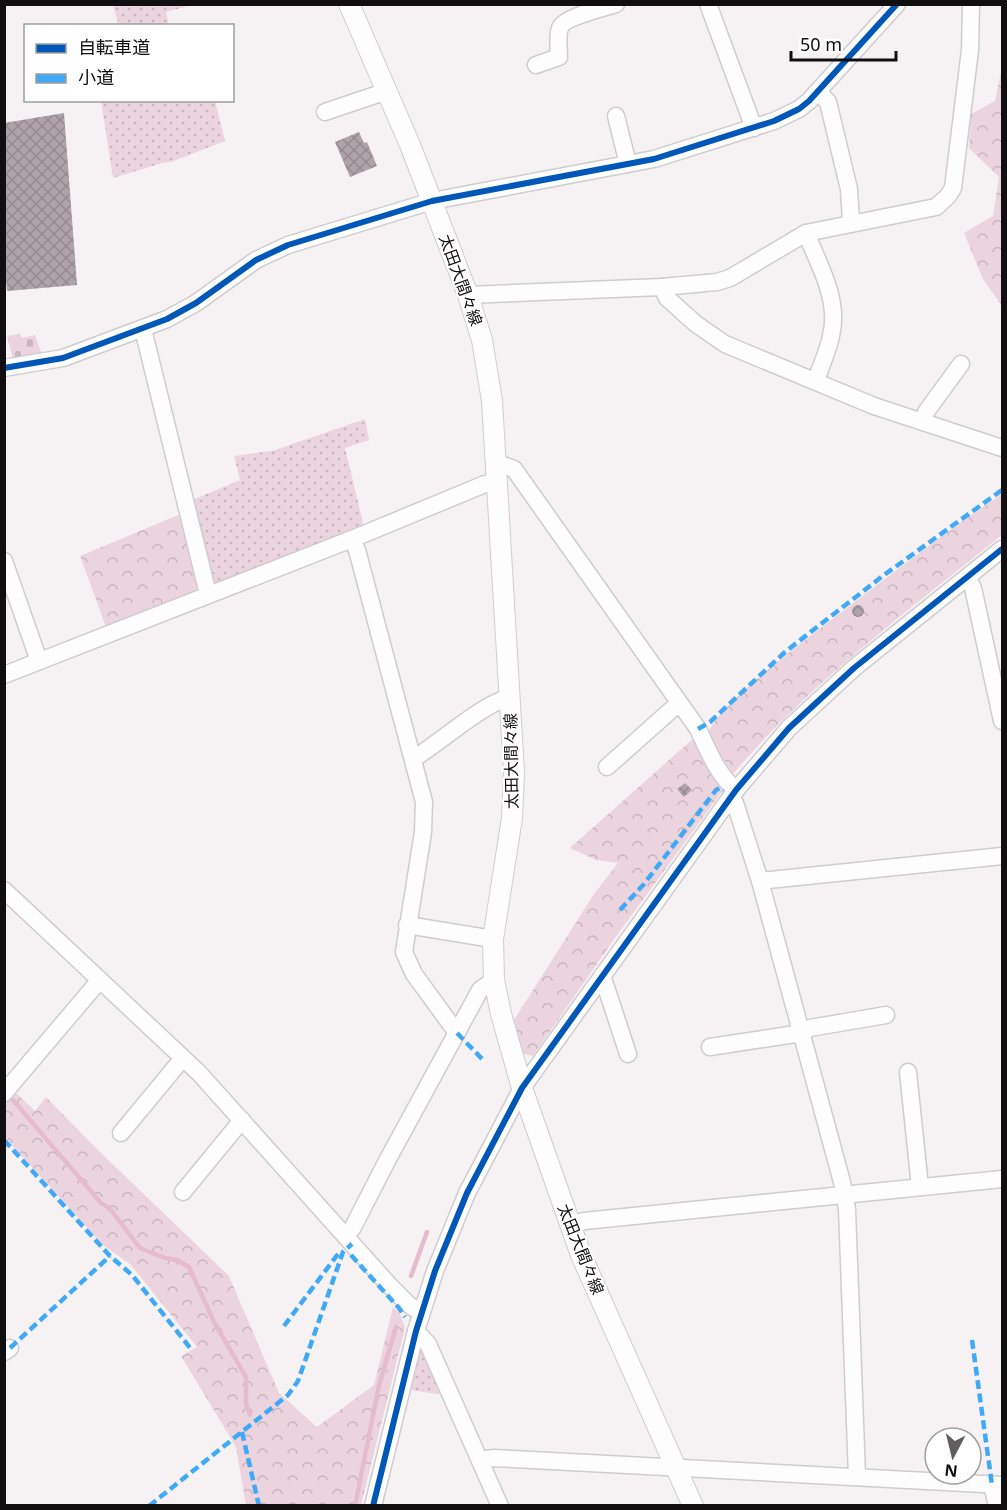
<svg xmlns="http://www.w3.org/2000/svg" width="1007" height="1510" font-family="'Noto Sans','Noto Sans JP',sans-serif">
	<defs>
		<pattern id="grass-dots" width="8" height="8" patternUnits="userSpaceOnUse" patternTransform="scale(1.5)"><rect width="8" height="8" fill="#ecd4de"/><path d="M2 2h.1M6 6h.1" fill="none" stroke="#c9b5bd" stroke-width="1.8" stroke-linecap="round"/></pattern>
		<pattern id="forest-crowns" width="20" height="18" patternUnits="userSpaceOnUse" patternTransform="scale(1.5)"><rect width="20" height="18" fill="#ecd4de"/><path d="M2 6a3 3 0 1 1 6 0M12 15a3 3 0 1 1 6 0" fill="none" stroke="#c9b5bd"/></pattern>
		<pattern id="cemetery-stones" width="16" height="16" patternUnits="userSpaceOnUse" patternTransform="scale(1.5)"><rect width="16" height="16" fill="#ecd4de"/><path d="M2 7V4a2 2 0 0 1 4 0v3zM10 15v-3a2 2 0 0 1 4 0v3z" fill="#c9b5bd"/></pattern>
		<pattern id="building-cross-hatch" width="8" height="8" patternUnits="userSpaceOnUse" patternTransform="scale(1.5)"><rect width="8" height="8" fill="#aea3a8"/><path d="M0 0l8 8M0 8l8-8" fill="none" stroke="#958b8f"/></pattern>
	</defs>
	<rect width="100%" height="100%" fill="#f6f2f4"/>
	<g fill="url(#grass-dots)">
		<path d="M 113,5 L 113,4 L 192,5 L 166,12 L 169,25 L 111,25 L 118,23 Z"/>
		<path d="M 101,101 L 215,101 L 225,141 L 171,162 L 162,163 L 113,178 Z"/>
		<path d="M 365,419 L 369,440 L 345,448 L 364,527 L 213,586 L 190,501 L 240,480 L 234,456 L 272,451 Z"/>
		<path d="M 421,1348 L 445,1395 L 410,1390 Z"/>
	</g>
	<g fill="url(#forest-crowns)">
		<path d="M 1002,67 L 1002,306 L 983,279 L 964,233 L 993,216 L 999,177 L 969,148 L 971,114 L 995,101 Z"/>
		<path d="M 1002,494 L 1002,535 C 909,610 811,682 733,774 L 707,734 C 723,702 781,659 810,636 C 874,588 936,538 1002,494 Z"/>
		<path d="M 183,513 L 199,583 L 194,593 L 106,627 L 80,556 Z"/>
		<path d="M 696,736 L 722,787 L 721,793 L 615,938 L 533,1056 L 520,1053 L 512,1023 L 594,894 L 618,863 L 596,860 L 570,848 Z"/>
		<path d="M 16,1093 L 35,1111 L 46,1097 L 99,1151 L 229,1276 L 279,1393 L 317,1427 L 374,1385 L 393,1307 L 400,1314 L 405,1328 L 361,1505 L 246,1505 L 236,1447 L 181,1356 L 197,1347 L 130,1264 L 104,1246 L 9,1142 L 5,1135 L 5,1104 Z"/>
	</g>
	<path fill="url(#cemetery-stones)" d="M 20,334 L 22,338 L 35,335 L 42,355 L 13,359 L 7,336 Z"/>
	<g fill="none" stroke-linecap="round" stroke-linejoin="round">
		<g stroke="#e7bbce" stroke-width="4.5">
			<path d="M 12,1099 L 101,1203 L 110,1209 L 140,1248 L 165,1258 L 177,1260 L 189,1267 L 214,1322 L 246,1377 L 246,1404 L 250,1415"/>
			<path d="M 411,1276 L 427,1232"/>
			<path d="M 355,1506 L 379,1385 L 396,1327"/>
		</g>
	</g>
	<g fill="url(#building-cross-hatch)">
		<path d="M 64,113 L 77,285 L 7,291 L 4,257 L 4,123 Z"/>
		<path d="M 359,132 L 364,143 L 367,142 L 377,166 L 350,177 L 335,142 Z"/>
		<circle cx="858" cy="611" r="6"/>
		<path d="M 685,783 L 692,790 L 684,797 L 677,789 Z"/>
	</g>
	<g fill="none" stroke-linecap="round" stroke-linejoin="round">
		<g stroke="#cecccd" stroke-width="19">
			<g id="minor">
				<path d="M 708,4 L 754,128"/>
				<path d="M 536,65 L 559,57 C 559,48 557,36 560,28 C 564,17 604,8 616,4"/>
				<path d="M 818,92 L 828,102 L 849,189 L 851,222"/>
				<path d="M 325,112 L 387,91"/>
				<path d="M 616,116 L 628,164"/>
				<path d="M 806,233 C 819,265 840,300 831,336 C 828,351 821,366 816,380"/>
				<path d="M 662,287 L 667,298 L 696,324 L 725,344 L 874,406 L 1002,448"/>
				<path d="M 468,295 L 662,287 L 717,282 L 730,278 L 806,233 L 936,207 L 948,196 L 953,188 L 970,50 L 971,4"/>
				<path d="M 143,329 L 208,594"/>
				<path d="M 4,368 L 63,358 L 167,319 L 196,303 L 256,260 L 288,245 L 432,201 L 654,159 L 774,121 L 799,109 L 809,101 L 897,4"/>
				<path d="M 923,422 L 926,412 L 961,364"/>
				<path d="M 496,466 L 503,465 L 514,469 L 698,729 C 709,752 717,774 736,790"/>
				<path d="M 352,539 L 357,550 L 424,802 L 423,832 L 404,952 L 414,974 L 457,1033"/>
				<path d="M 4,561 L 39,661"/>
				<path d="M 967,578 L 973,588 L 1002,721"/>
				<path d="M 4,675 L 352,539 L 485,484 L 497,482"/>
				<path d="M 413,759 C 437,745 487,700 510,698"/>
				<path d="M 607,767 L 679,703"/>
				<path d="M 731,799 L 735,803 L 760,881 L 842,1182 L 847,1209 L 857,1476"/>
				<path d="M 760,881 L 1002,856"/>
				<path d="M 4,890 L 199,1073 L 390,1286 L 408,1304 L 421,1313"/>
				<path d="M 407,925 L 493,939"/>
				<path d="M 603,978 L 628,1054"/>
				<path d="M 710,1047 L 802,1033 L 810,1028 L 886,1015"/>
				<path d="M 908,1072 L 920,1187"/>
				<path d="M 4,1093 L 99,981"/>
				<path d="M 121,1133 L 183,1058"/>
				<path d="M 183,1192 L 242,1120"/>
				<path d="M 570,1225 L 584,1221 L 1002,1179"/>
				<path d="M 346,1237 L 353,1227 L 388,1159 L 480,990 L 494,980"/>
				<path d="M 416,1331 L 428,1344 L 500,1506"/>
				<path d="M 4,1352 L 10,1348"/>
				<path d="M 480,1460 L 494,1458 L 1002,1485"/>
				<path d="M 992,1485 L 997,1506"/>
				<path d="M 373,1506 L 416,1331 L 435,1271 L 467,1193 L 522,1088 L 736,790 L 789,728 L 854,668 L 1002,549"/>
			</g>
		</g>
		<g stroke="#cecccd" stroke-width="22">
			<path id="major" d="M 349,4 L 410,145 L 468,295 L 482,340 L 492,401 L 514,772 L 512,818 L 493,939 L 494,980 L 501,1014 L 522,1088 L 581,1255 L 693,1506"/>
		</g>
		<use href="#minor" stroke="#fefdfd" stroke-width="16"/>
		<use href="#major" stroke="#fefdfd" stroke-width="20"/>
		<g stroke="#3fa9f5" stroke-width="4.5" stroke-dasharray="9 4.5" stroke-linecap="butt">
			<path d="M 698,729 L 710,722 L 785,652 L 884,575 L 1002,490"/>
			<path d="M 620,910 L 644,884 L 716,790 L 720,788 L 723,791"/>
			<path d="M 457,1033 L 485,1062"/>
			<path d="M 4,1140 L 110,1256 L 132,1275 L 191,1349"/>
			<path d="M 351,1255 L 399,1308 L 405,1317"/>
			<path d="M 284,1326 L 338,1254"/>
			<path d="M 972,1340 L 992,1485"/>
			<path d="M 10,1348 L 110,1256"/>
			<path d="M 242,1432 L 259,1506"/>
			<path d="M 149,1506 L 288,1395 L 298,1381 L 343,1252 L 352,1244"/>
		</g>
		<g stroke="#fff" stroke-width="10">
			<g id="cycleway">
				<path d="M 4,368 L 63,358 L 167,319 L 196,303 L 256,260 L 288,245 L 432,201 L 654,159 L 774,121 L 799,109 L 809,101 L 897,4"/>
				<path d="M 373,1506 L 416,1331 L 435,1271 L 467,1193 L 522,1088 L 736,790 L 789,728 L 854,668 L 1002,549"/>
			</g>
		</g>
		<use href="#cycleway" stroke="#0057b8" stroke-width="6"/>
	</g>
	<g text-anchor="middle" stroke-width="4.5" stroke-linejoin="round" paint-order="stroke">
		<g font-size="16" fill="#100e0f" stroke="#fff">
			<text transform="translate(461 280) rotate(70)" y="6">太田大間々線</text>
			<text transform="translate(511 761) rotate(-91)" y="6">太田大間々線</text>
			<text transform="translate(581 1249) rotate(68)" y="6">太田大間々線</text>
		</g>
	</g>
	<rect width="1007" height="1510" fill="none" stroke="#100e0f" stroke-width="12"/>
	<rect x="24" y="24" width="210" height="78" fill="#ffffff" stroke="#9f9f9f" stroke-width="1.5"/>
	<rect x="36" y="44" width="30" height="9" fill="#0057b8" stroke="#9f9f9f" stroke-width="1.5"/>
	<text x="78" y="54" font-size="18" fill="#100e0f">自転車道</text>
	<rect x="36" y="74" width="30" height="9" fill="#3fa9f5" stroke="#9f9f9f" stroke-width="1.5"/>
	<text x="78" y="84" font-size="18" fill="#100e0f">小道</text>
	<g transform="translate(953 1456) rotate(187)"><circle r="28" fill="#ffffff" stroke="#9f9f9f" stroke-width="1.5"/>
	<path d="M0-4.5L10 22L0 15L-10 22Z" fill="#605e5f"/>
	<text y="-9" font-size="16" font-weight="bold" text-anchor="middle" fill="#100e0f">N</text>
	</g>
	<path d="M791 51v9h105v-9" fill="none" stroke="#100e0f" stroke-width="3"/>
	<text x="800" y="51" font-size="18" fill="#100e0f" stroke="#ffffff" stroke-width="4.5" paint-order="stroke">50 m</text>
</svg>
